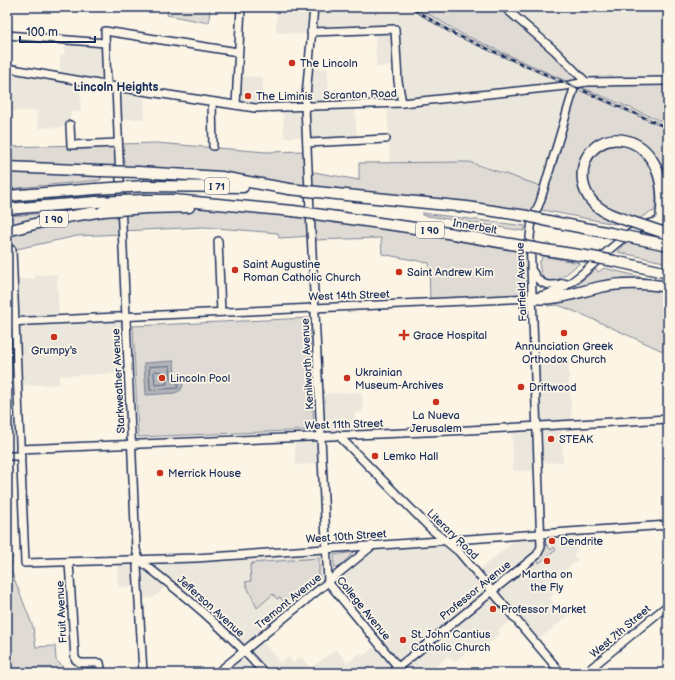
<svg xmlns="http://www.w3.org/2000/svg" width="675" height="680" font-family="'Balsamiq Sans',sans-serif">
	<rect width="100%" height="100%" fill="#fcf5e5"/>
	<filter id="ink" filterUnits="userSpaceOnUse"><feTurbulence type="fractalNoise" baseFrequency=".025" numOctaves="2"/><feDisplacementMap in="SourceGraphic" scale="8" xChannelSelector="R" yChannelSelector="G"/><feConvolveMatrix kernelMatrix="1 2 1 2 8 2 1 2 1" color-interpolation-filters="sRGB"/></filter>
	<g filter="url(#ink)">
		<g fill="#ece7dc" fill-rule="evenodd">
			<path d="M 277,7 L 417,7 L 429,15 L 575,85 L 544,187 L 469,162 L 390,162 L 387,104 L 402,103 L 397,66 L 376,67 L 375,30 L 311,35 L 276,32 Z"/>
			<path d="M 504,7 L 668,7 L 668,81 L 586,82 Z"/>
			<path d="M 66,40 L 105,43 L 107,85 L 80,81 L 81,111 L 70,112 L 70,127 L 38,128 L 37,111 L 7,111 L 7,68 L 60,77 L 60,55 L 64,55 Z"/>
			<path d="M 308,69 L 328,69 L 329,106 L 355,105 L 357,141 L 307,143 L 306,137 L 284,137 L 283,107 L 305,107 Z"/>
			<path d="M 237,76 L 263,77 L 262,108 L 236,105 Z"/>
			<path d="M 116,87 L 144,91 L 145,119 L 117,119 Z"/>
			<path d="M 57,274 L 59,319 L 126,316 L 129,373 L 59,376 L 59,384 L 17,386 L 17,363 L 7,363 L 7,291 L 14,291 L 13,279 L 35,279 L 35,275 Z"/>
			<path d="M 536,359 L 568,359 L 572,425 L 562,425 L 563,462 L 540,463 L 540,471 L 513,471 L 512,428 L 538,426 Z"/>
			<path d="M 362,392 L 363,412 L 355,413 L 355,435 L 321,436 L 322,463 L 296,465 L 294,437 L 321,436 L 319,394 Z"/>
			<path d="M 565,531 L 579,549 L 573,554 L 578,560 L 547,585 L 554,594 L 550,598 L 559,610 L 565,606 L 571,614 L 535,642 L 514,617 L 498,631 L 500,634 L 475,655 L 470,649 L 454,662 L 448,656 L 428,673 L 264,673 L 261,670 L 257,673 L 240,673 L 231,662 L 244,650 L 169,584 L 153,598 L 139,599 L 138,587 L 118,587 L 117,559 L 326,549 L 328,582 L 372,546 L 444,541 L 476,572 L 522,535 ZM 328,582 L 379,643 L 363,656 L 360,653 L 347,663 L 336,649 L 311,668 L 301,657 L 293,663 L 288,657 L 280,663 L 260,638 Z"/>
		</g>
		<g fill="#dfdbd4" stroke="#7d8599">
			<path d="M 168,7 L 210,7 L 209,23 L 167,15 Z"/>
			<path d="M 417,7 L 504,7 L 586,82 L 668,81 L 668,124 L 581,87 L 601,98 L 668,128 L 668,212 L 661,213 L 652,158 L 614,139 L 588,157 L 585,191 L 617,217 L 615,224 L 537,209 L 533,218 L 221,177 L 7,167 L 7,147 L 156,143 L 266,152 L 307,151 L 308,171 L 359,180 L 359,163 L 469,162 L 544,187 L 575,85 L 462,34 Z"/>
			<path d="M 613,145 C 621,145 630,145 638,150 C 652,160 660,196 654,212 L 650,212 L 639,219 C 627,215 611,211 601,204 C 578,186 586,153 613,145 Z"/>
			<path d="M 7,171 L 101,176 L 101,180 L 7,189 Z"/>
			<path d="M 181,207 L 229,208 L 531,247 L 533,298 L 430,303 L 429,263 L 382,254 L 381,238 L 313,240 L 312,236 L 279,238 L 278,233 L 204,227 L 122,231 L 122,234 L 77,236 L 12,250 L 12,256 L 7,256 L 7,231 L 54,219 Z"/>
			<path d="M 61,212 L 59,214 L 7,228 L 7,216 Z"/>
			<path d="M 422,213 L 525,226 L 524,231 L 422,215 Z"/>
			<path d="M 668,224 L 668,263 L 618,252 C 633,234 644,226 668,224 Z"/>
			<path d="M 542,256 L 580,263 C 567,273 542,299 539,262 L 541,261 Z"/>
			<path d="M 604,268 L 653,280 L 573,288 L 596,269 L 598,272 Z"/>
			<path d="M 635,287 L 668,291 L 668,355 L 666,355 L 665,352 L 586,316 L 558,305 L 547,306 L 547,304 L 603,290 Z"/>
			<path d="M 309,318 L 314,430 L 138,437 L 133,326 Z"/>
			<path d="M 546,544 L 551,550 L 554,547 L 556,550 L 539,563 L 537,559 L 544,550 Z"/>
			<path d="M 354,552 L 339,567 L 334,567 L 334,555 Z"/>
			<path d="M 7,554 L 13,557 L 11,564 L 12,573 L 33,627 L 36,647 L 55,646 L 56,660 L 63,667 L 60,673 L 7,673 Z"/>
			<path d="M 319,558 L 319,579 L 286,606 L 280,597 L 277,599 L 273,594 L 257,608 L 245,582 L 251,581 L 250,565 L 252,565 L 252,563 Z"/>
		</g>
		<path fill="#b2b4b8" stroke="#767f94" d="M 174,361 L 175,377 L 180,379 L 183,385 L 181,390 L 175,393 L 146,395 L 144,363 Z"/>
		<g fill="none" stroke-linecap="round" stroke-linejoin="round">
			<g stroke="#576482" stroke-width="1">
				<path d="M 170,366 L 171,378 L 178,383 L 178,388 L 150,390 L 149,367 Z"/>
				<path d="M 156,371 L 165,372 L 167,384 L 155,385 L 154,373 Z"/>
			</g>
			<g stroke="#1b2f5e" stroke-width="10">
				<g id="minor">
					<path d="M 314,7 L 305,107 L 328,582 L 403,673"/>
					<path d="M 504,7 L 554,50 L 586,82"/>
					<path d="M 311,32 L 395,29 L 398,81 L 402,103"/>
					<path d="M 7,35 L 105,43"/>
					<path d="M 7,68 L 116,87 L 255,108 L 402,103 L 565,86 L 586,82 L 668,81"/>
					<path d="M 107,85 L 105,31 L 238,52"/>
					<path d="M 116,87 L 136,549 L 139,560 L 137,566 L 143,673"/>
					<path d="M 212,102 L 213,146"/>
					<path d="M 236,105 L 241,7"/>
					<path d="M 70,125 L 71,145 L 118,143"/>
					<path d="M 7,138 L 7,147"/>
					<path d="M 307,143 L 386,139"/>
					<path d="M 218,241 L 221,312"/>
					<path d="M 12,250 L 25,563 L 196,558 L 668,525"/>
					<path d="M 533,272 C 540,286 550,287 564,283"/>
					<path d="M 7,322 L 533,298 C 543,295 553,293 562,288 C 598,268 624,222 668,220"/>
					<path d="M 338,435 L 431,529 L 459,552 L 561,673"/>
					<path d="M 20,449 L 450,431 L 668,419"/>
					<path d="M 7,456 L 21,456"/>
					<path d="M 139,560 C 183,594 228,631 264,673"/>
					<path d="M 69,562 L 75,659 L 80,663 L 100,663 L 102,673"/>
					<path d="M 217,673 L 372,546"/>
					<path d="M 391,673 L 537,555 L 541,547 L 530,237 L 532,220 L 540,202 L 575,85"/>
					<path d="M 585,673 L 668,605"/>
				</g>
			</g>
			<g stroke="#1b2f5e" stroke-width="13">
				<g id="highway">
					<path d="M 7,167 L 100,171"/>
					<path d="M 138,172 L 221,177 L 289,189"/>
					<path d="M 145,186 L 243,187"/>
					<path d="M 336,194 L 467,207 L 527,216"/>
					<path d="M 7,196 L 95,189"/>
					<path d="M 146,200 L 174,200 L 293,211"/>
					<path d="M 147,208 L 189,207"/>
					<path d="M 7,209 L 96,202"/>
					<path d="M 337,217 L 436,231 L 522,246"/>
					<path d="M 617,217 C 600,211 586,201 583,182 C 576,121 675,119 661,220"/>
					<path d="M 543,220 L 610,233"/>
					<path d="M 7,231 L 54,219 L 103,211"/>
					<path d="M 539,249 L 592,257"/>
					<path d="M 614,261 L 668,273"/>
					<path d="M 533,298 C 556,301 578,292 600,287 C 623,282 646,283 668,287"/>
				</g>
			</g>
			<use href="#minor" stroke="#fcf5e5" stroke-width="7"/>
			<use href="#highway" stroke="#fcf5e5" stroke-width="10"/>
			<g stroke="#1b2f5e" stroke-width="3">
				<path id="rail" d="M 410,7 L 454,34 L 668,128"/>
			</g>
			<use href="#rail" stroke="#fcf5e5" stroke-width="1.5" stroke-dasharray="4.5" stroke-linecap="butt"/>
			<g stroke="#1b2f5e" stroke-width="13" stroke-linecap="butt">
				<g id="highway-bridge">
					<path d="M 100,171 L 138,172"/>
					<path d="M 95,189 L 145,186"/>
					<path d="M 289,189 L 336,194"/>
					<path d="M 96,202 L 146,200"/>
					<path d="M 103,211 L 147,208"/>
					<path d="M 293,211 L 337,217"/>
					<path d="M 527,216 L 543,220"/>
					<path d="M 617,217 L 668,234"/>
					<path d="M 610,233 L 668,245"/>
					<path d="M 522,246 L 539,249"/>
					<path d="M 592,257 L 614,261"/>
				</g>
			</g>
			<use href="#highway-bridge" stroke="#fcf5e5" stroke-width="10"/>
		</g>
	</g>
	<g fill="#c8321e" stroke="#fcf5e5" stroke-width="1.5">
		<circle cx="292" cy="63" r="4"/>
		<circle cx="248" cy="96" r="4"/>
		<circle cx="235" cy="270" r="4"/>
		<circle cx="399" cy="272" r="4"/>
		<circle cx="564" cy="333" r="4"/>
		<path d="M402 329h4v4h4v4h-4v4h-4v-4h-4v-4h4z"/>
		<circle cx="54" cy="337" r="4"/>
		<circle cx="162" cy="378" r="4"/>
		<circle cx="347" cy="378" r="4"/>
		<circle cx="521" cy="387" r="4"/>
		<circle cx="436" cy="402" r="4"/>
		<circle cx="551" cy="439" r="4"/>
		<circle cx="375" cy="456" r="4"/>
		<circle cx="160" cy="473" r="4"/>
		<circle cx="552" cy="541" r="4"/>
		<circle cx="547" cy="561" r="4"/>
		<circle cx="493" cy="609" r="4"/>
		<circle cx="403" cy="640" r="4"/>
	</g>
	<g text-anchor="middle" stroke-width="3.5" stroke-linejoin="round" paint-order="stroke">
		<g fill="#fcf5e5" stroke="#5e6a86" stroke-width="1">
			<rect x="205" y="178" width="24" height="16" rx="3"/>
			<rect x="40" y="211" width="28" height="16" rx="3"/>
			<rect x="416" y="222" width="28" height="16" rx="3"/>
		</g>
		<g font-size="10" font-weight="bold" fill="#1b2f5e">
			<text x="217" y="190">I 71</text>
			<text x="54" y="223">I 90</text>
			<text x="430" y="234">I 90</text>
		</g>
		<g font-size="11" fill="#1b2f5e" stroke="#fcf5e5" text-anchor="start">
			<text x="300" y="67">The Lincoln</text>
			<text x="256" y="100">The Liminis</text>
			<text x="243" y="268">Saint Augustine<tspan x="243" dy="13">Roman Catholic Church</tspan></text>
			<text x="407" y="276">Saint Andrew Kim</text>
			<text x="413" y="339">Grace Hospital</text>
			<text x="564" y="350" text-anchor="middle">Annunciation Greek<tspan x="564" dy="13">Orthodox Church</tspan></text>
			<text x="54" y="354" text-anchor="middle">Grumpy's</text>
			<text x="355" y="376">Ukrainian<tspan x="355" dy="13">Museum-Archives</tspan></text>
			<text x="170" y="382">Lincoln Pool</text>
			<text x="529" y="391">Driftwood</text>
			<text x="436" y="419" text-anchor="middle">La Nueva<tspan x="436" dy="13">Jerusalem</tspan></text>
			<text x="559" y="443">STEAK</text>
			<text x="383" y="460">Lemko Hall</text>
			<text x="168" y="477">Merrick House</text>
			<text x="560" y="545">Dendrite</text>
			<text x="547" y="578" text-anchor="middle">Martha on<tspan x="547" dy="13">the Fly</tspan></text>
			<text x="501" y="613">Professor Market</text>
			<text x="411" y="638">St. John Cantius<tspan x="411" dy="13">Catholic Church</tspan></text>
		</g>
		<g font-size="11" fill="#1b2f5e" stroke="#fcf5e5">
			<text transform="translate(360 94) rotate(-2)" y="4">Scranton Road</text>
			<text transform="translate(475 226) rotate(10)" y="4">Innerbelt</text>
			<text transform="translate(521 282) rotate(-92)" y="4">Fairfield Avenue</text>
			<text transform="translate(349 295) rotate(-2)" y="4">West 14th Street</text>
			<text transform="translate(307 364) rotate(-93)" y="4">Kenilworth Avenue</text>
			<text transform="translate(118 381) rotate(-93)" y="4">Starkweather Avenue</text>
			<text transform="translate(344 424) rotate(-2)" y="4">West 11th Street</text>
			<text transform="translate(453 534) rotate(44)" y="4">Literary Road</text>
			<text transform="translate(346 536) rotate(-4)" y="4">West 10th Street</text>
			<text transform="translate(475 590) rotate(-39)" y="4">Professor Avenue</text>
			<text transform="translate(288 601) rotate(-39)" y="4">Tremont Avenue</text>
			<text transform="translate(211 606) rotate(42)" y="4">Jefferson Avenue</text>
			<text transform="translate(364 608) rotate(51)" y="4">College Avenue</text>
			<text transform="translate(61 612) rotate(-93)" y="4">Fruit Avenue</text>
			<text transform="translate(620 631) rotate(-40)" y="4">West 7th Street</text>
		</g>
		<g font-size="12" font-weight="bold" fill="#1b2f5e" stroke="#fcf5e5">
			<text x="116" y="91">Lincoln Heights</text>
		</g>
	</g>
	<rect width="675" height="680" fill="none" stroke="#fcf5e5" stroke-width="24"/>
	<rect x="12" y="12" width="651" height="656" fill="none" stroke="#1b2f5e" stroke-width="1.5" filter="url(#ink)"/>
	<path d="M20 36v6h75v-6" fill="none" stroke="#1b2f5e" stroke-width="2"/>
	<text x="26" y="36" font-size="12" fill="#1b2f5e" stroke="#fcf5e5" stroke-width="3" paint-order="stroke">100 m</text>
</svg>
